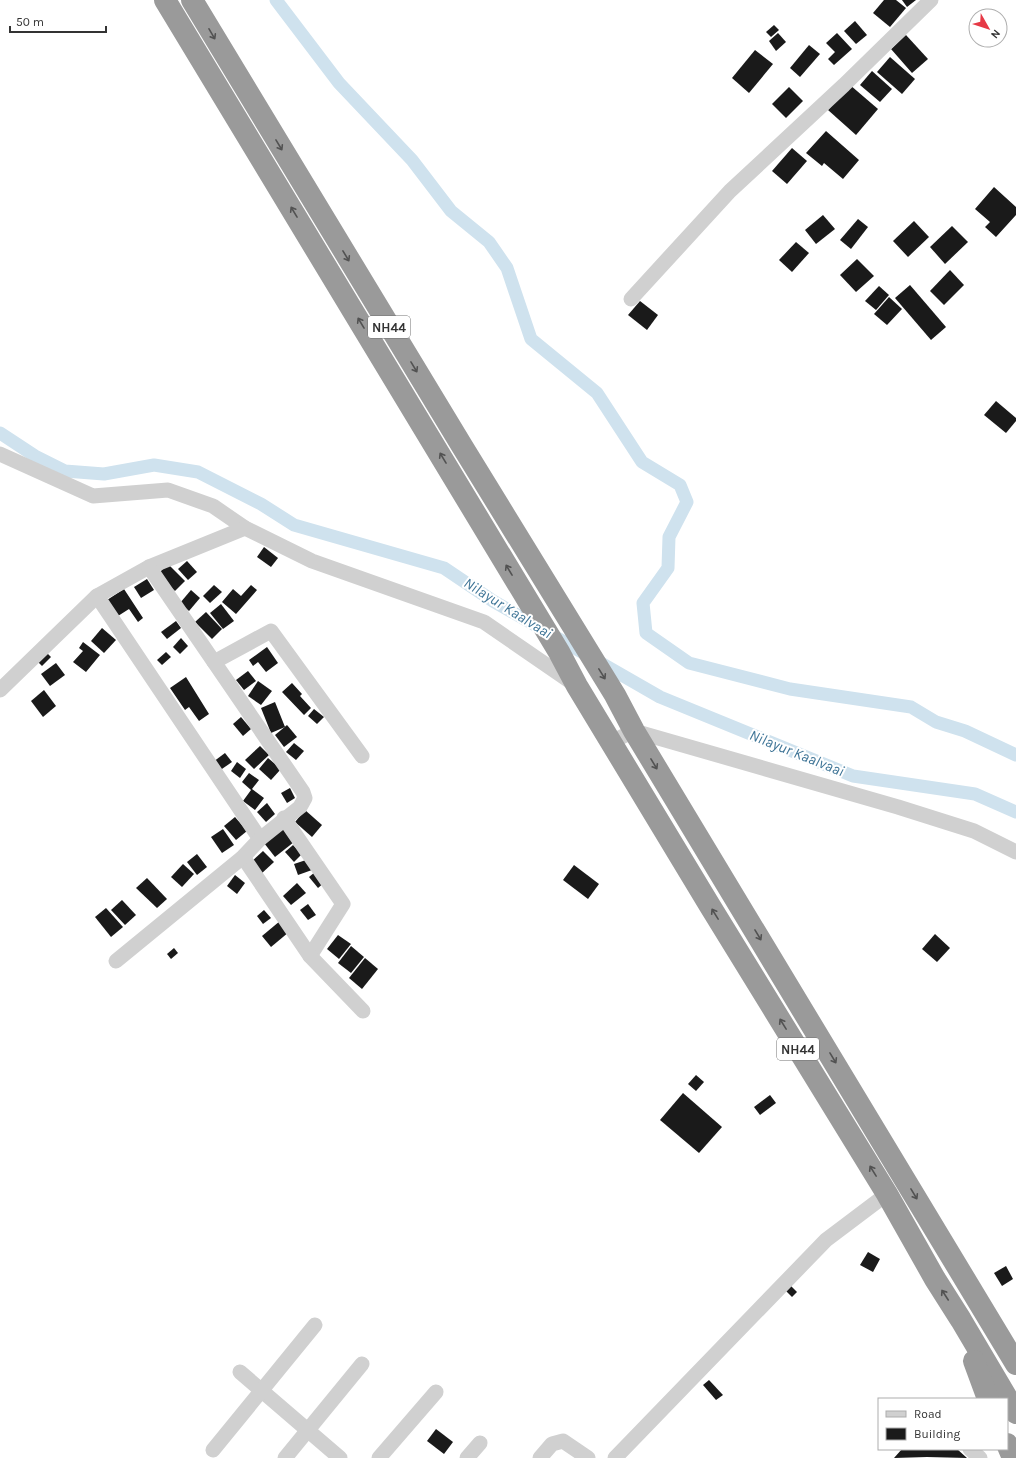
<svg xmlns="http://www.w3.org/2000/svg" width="1016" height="1458" font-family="Karla,sans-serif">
	<rect width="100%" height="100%" fill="#fff"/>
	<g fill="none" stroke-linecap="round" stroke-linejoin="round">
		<g stroke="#cfe2ee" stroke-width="13">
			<path d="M 276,0 L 339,83 L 412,160 L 451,211 L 489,242 L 507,268 L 531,339 L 597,393 L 642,462 L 680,485 L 687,502 L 669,537 L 668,568 L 643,603 L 646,633 L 689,663 L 790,689 L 911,707 L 936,722 L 965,731 L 1016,755"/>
			<path d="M 0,433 L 35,456 L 65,471 L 104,474 L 154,465 L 198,472 L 261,504 L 294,525 L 444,568 L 493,601 L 660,697 L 853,776 L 975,794 L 1016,812"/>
		</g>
	</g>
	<g fill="#1a1a1a">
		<path d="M 884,0 L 896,0 L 906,8 L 890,27 L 873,13 Z"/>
		<path d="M 902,0 L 916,0 L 907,7 Z"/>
		<path d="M 855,21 L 867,35 L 856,44 L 844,31 Z"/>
		<path d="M 774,25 L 779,30 L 771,37 L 766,32 Z"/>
		<path d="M 778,33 L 786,42 L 776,51 L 769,41 Z"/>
		<path d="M 837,33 L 852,49 L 834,65 L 828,59 L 835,52 L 826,43 Z"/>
		<path d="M 906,35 L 928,59 L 912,73 L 891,49 Z"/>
		<path d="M 809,45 L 820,54 L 800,77 L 790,68 Z"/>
		<path d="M 755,50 L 773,64 L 749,93 L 732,78 Z"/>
		<path d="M 890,57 L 915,79 L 902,94 L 877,72 Z"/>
		<path d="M 872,71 L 892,89 L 880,102 L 860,85 Z"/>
		<path d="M 850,85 L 878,109 L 856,135 L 828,110 Z"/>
		<path d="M 789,87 L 803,101 L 786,118 L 772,104 Z"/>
		<path d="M 826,131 L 859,160 L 843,179 L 824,163 L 822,166 L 806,153 Z"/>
		<path d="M 792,148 L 807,161 L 787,184 L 772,171 Z"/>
		<path d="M 994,187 L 1016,207 L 1016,215 L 996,237 L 985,227 L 990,222 L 975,209 Z"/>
		<path d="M 823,215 L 835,229 L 816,244 L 805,230 Z"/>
		<path d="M 858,219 L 868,227 L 851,249 L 840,240 Z"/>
		<path d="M 914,221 L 929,237 L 908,257 L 893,241 Z"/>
		<path d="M 952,226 L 968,242 L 945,264 L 930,247 Z"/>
		<path d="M 796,242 L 809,253 L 792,272 L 779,260 Z"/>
		<path d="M 857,259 L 874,276 L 856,292 L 840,275 Z"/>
		<path d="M 950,270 L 964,285 L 944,305 L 930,291 Z"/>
		<path d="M 910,285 L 946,327 L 931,340 L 895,298 Z"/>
		<path d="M 879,286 L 889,295 L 876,310 L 865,301 Z"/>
		<path d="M 889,297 L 902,309 L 887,325 L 874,314 Z"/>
		<path d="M 640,301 L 658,315 L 647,330 L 628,315 Z"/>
		<path d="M 996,401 L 1016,418 L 1016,421 L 1006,433 L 984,415 Z"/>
		<path d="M 264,547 L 278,558 L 271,567 L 257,557 Z"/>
		<path d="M 187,561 L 197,572 L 188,580 L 178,569 Z"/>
		<path d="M 168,564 L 185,581 L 175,591 L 157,575 Z"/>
		<path d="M 147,579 L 154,590 L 141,598 L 134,587 Z"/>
		<path d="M 214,585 L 222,592 L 210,603 L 203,596 Z"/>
		<path d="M 251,585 L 257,590 L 236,614 L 222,602 L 233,589 L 241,596 Z"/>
		<path d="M 124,589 L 143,618 L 138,622 L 129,609 L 118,616 L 107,600 Z"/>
		<path d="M 191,590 L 200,598 L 189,611 L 180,603 Z"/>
		<path d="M 221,604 L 234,621 L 223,629 L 210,613 Z"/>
		<path d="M 206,612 L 222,629 L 212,639 L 195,622 Z"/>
		<path d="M 176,621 L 181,628 L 167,639 L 161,632 Z"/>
		<path d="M 102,628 L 116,640 L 104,653 L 91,641 Z"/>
		<path d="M 181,638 L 188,646 L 180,654 L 173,647 Z"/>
		<path d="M 83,642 L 100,655 L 86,672 L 73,662 L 83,651 L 79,648 Z"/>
		<path d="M 267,647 L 278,663 L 266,672 L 258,662 L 253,666 L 249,660 Z"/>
		<path d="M 45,651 L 51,657 L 42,666 L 36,660 Z"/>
		<path d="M 166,652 L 171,657 L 162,665 L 157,660 Z"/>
		<path d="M 56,663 L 65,675 L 50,686 L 41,674 Z"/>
		<path d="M 248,671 L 256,681 L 244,690 L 236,680 Z"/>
		<path d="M 186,677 L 209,714 L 199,721 L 189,707 L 185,710 L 170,688 Z"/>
		<path d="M 258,681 L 272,691 L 261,705 L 248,696 Z"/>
		<path d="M 292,683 L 302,694 L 300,696 L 311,708 L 304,715 L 282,692 Z"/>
		<path d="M 44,690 L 56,706 L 43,717 L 31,701 Z"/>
		<path d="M 275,702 L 285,727 L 271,733 L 261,708 Z"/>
		<path d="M 314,709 L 324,717 L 317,724 L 308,716 Z"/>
		<path d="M 241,717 L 251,729 L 243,736 L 233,724 Z"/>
		<path d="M 287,725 L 297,737 L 284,747 L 275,735 Z"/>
		<path d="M 294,743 L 304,751 L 296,760 L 286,752 Z"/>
		<path d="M 260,746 L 269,755 L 254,769 L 245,760 Z"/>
		<path d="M 225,753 L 232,762 L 219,771 L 213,762 Z"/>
		<path d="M 268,758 L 281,769 L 271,780 L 259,769 Z"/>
		<path d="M 237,762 L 246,769 L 240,778 L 231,771 Z"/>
		<path d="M 249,773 L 259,780 L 252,789 L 264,798 L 255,810 L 243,801 L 251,790 L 242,782 Z"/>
		<path d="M 290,788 L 295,798 L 287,803 L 281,793 Z"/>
		<path d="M 267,803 L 275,814 L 266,822 L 257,812 Z"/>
		<path d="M 305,810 L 322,825 L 312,837 L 295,822 Z"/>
		<path d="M 235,817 L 247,831 L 236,840 L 224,826 Z"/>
		<path d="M 284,828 L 294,842 L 275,857 L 264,843 Z"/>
		<path d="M 223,829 L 234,845 L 222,853 L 211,837 Z"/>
		<path d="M 293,845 L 302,854 L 294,862 L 285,852 Z"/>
		<path d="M 263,851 L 274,862 L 261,874 L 250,863 Z"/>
		<path d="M 197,854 L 207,867 L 197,875 L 187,862 Z"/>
		<path d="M 309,859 L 312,870 L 298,875 L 294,864 Z"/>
		<path d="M 183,864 L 194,874 L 182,887 L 171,877 Z"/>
		<path d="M 574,865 L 599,884 L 588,899 L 563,880 Z"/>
		<path d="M 315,872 L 325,882 L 318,888 L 309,877 Z"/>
		<path d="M 235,875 L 245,883 L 237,894 L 227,886 Z"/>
		<path d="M 147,878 L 167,899 L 157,908 L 136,888 Z"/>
		<path d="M 297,883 L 306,893 L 291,905 L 283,896 Z"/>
		<path d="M 122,900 L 136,915 L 125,925 L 111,910 Z"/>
		<path d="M 308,904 L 316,915 L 308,920 L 300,910 Z"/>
		<path d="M 106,908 L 123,927 L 111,937 L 95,917 Z"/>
		<path d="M 264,910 L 271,918 L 263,924 L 257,916 Z"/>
		<path d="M 280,921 L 289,932 L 271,947 L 262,936 Z"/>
		<path d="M 935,934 L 950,948 L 937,962 L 922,949 Z"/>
		<path d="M 338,935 L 351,944 L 339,959 L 327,949 Z"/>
		<path d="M 351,946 L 364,957 L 351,973 L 338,963 Z"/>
		<path d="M 174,948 L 178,953 L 171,959 L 167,954 Z"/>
		<path d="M 365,958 L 378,969 L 362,989 L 349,978 Z"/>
		<path d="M 696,1075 L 704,1082 L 696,1091 L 688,1084 Z"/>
		<path d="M 683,1093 L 722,1127 L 699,1153 L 660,1120 Z"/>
		<path d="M 770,1095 L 776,1103 L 760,1115 L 754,1107 Z"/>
		<path d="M 868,1252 L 880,1259 L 873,1272 L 860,1265 Z"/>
		<path d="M 1006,1266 L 1013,1279 L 1002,1286 L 994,1273 Z"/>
		<path d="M 791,1286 L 797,1292 L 792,1297 L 786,1291 Z"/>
		<path d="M 709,1380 L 723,1395 L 716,1400 L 703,1385 Z"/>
		<path d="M 436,1429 L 453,1442 L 444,1454 L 427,1441 Z"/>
		<path d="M 902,1449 L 957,1449 L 967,1458 L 927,1457 L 894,1458 Z"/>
	</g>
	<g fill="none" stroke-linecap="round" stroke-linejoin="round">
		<g stroke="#d0d0d0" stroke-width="15">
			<path d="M 631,299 L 730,191 L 844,85 L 931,0"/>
			<path d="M 0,454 L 93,496 L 168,490 L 213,506 L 245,528 L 312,561 L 484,622 L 574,684"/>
			<path d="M 97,596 L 260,839"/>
			<path d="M 214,662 L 271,631 L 362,756"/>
			<path d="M 0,690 L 97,596 L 149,567 L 245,528"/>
			<path d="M 611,742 L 634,731 L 898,807 L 974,831 L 1016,852"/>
			<path d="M 284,818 L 343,904 L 310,956"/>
			<path d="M 243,857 L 310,956 L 363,1011"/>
			<path d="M 116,961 L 243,857 L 260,839 L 300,807 L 305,798 L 303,792 L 149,567"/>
			<path d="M 240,1372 L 340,1458"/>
			<path d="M 970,1449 L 980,1458"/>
			<path d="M 213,1450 L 315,1325"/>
			<path d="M 285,1458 L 362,1364"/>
			<path d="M 379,1458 L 436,1392"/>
			<path d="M 467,1458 L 480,1443"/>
			<path d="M 540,1458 L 552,1444 L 563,1441 L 588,1458"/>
			<path d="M 615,1458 L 826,1240 L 887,1194"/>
		</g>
		<g stroke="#9a9a9a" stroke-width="22">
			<path d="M 165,0 L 559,652 L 577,686 L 710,906 L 887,1194 L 935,1279 L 961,1320 L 1016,1413"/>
			<path d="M 192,0 L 462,446 L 615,695 L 634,731 L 1016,1364"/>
			<path d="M 974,1361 L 988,1399"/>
			<path d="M 1007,1444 L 1013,1458"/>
		</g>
	</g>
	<defs><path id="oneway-shaft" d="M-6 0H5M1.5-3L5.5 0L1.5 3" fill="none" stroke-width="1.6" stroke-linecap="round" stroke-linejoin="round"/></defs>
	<g stroke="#525252">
		<use href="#oneway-shaft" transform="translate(212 34) rotate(60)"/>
		<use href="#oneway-shaft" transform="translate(279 145) rotate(59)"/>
		<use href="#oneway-shaft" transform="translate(294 212) rotate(-121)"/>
		<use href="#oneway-shaft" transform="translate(346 256) rotate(59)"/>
		<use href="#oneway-shaft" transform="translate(361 323) rotate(-121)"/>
		<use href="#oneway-shaft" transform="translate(414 367) rotate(59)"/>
		<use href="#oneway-shaft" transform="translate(443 458) rotate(-121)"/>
		<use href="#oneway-shaft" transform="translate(509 570) rotate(-121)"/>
		<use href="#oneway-shaft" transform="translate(602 674) rotate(58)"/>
		<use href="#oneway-shaft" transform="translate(654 764) rotate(59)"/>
		<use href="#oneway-shaft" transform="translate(715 914) rotate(-122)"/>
		<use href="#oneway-shaft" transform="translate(758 935) rotate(59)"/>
		<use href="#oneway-shaft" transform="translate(783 1024) rotate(-122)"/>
		<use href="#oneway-shaft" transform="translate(833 1058) rotate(59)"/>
		<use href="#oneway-shaft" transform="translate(873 1171) rotate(-122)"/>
		<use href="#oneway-shaft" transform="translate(914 1194) rotate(59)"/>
		<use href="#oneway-shaft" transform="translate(945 1295) rotate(-123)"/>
	</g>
	<g text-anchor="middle" stroke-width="4" stroke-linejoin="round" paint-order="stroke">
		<g fill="#fff" stroke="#707070" stroke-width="1">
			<rect x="368" y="316" width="42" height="22" rx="3"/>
			<rect x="777" y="1038" width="42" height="22" rx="3"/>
		</g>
		<g font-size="13" font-weight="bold" fill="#333">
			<text x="389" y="332">NH44</text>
			<text x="798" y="1054">NH44</text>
		</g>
		<g font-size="15" font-style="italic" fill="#3f7597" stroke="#fff">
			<text transform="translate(508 608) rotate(32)" y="5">Nilayur Kaalvaai</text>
			<text transform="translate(797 753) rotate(22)" y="5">Nilayur Kaalvaai</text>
		</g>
	</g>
	<rect x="878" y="1398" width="130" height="52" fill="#ffffff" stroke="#adadad"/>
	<rect x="886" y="1411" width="20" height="6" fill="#d0d0d0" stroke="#adadad"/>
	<text x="914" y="1418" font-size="12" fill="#333333">Road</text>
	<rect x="886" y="1428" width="20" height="12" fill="#1a1a1a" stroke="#adadad"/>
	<text x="914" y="1438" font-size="12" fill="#333333">Building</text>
	<g transform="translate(988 28) rotate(129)"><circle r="19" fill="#ffffff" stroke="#adadad"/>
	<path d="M0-3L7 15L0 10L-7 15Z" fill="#e63946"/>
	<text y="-6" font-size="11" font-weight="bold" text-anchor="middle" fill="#333333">N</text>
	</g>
	<path d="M10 26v6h96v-6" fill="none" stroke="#333333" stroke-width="2"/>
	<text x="16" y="26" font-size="12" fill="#333333" stroke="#ffffff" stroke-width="3" paint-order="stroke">50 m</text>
</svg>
